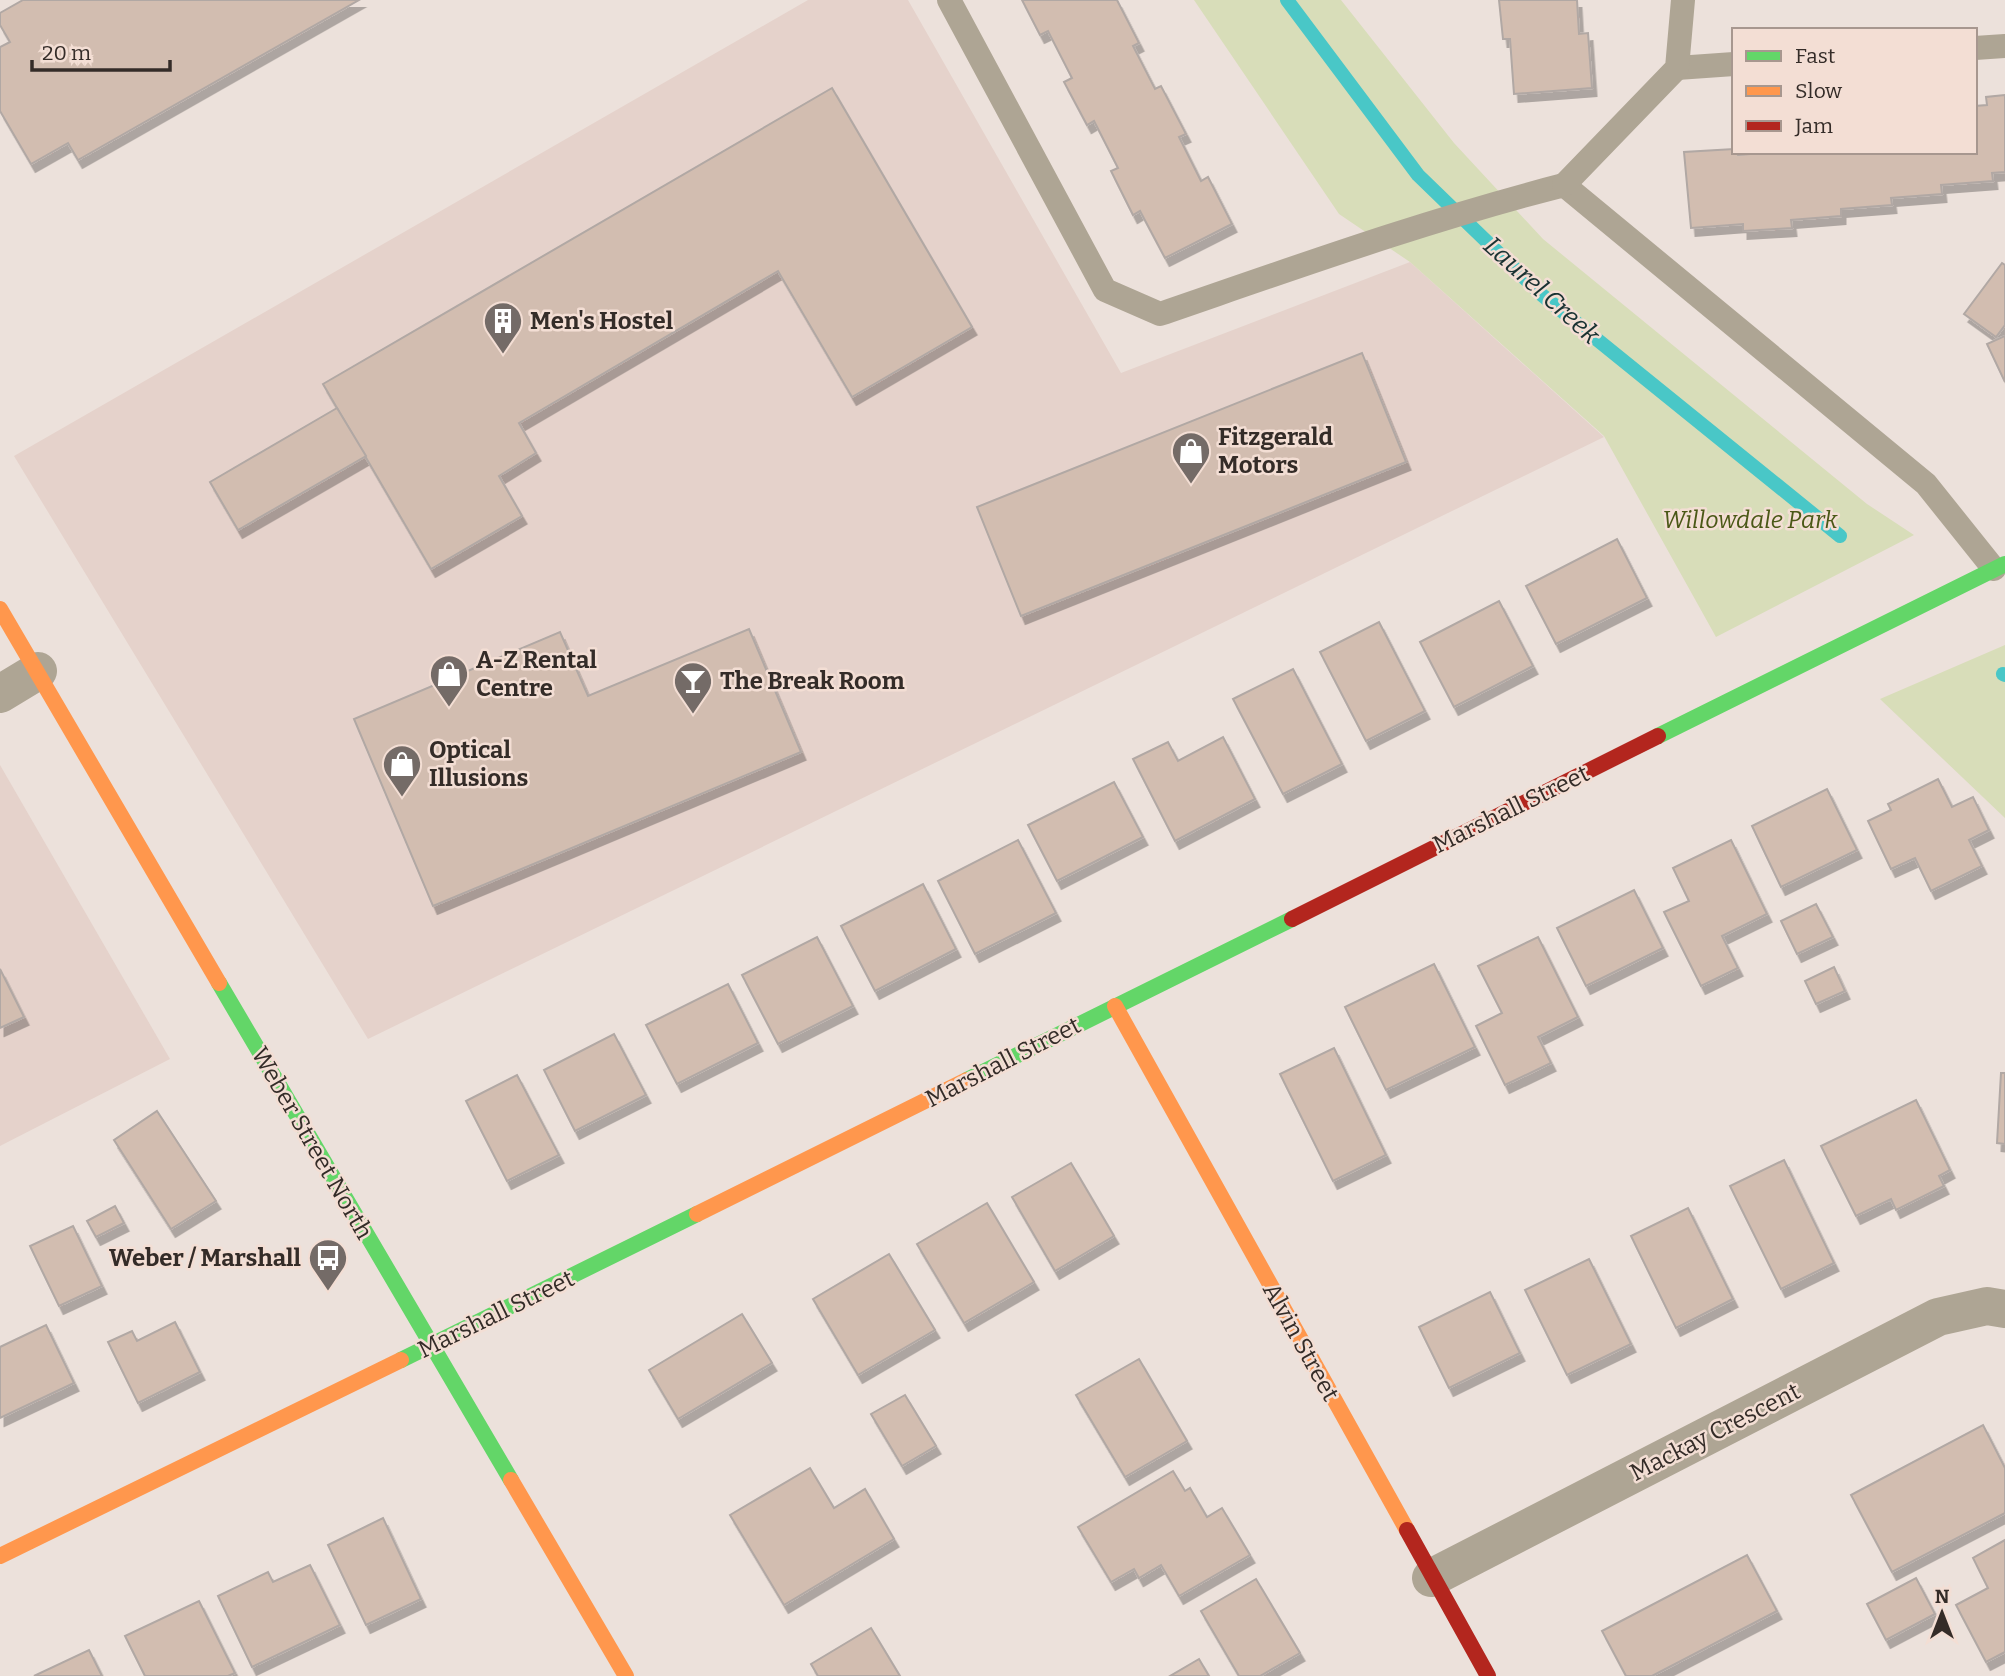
<svg xmlns="http://www.w3.org/2000/svg" width="2005" height="1676" font-family="Bitter,serif">
	<defs>
		<filter id="shadow"><feDropShadow dx="4.5" dy="8" stdDeviation="0" flood-color="#0004"/></filter>
	</defs>
	<rect width="100%" height="100%" fill="#ece1db"/>
	<g fill="#e5d2cb">
		<path d="M 808,0 L 908,0 L 1121,373 L 1410,262 L 1604,437 L 368,1039 L 14,456 Z"/>
		<path d="M 0,765 L 170,1059 L 0,1146 Z"/>
	</g>
	<g fill="#d8ddb9">
		<path d="M 1194,0 L 1341,0 L 1454,143 L 1543,239 L 1867,504 L 1914,535 L 1716,637 L 1604,436 L 1410,262 L 1339,214 Z"/>
		<path d="M 2005,645 L 2005,818 L 1880,699 Z"/>
	</g>
	<g fill="none" stroke-linecap="round" stroke-linejoin="round">
		<g stroke="#49c7c7" stroke-width="14">
			<path d="M 1287,0 L 1418,175 L 1542,295 L 1840,536"/>
			<path d="M 2003,674 L 2005,675"/>
		</g>
	</g>
	<g fill="#d2bdb0" stroke="#b1a8a4" stroke-width="2" filter="url(#shadow)">
		<path d="M 23,0 L 359,0 L 78,160 L 68,143 L 31,164 L 0,111 L 0,47 L 10,42 L 0,25 L 0,13 Z"/>
		<path d="M 1022,0 L 1117,0 L 1139,43 L 1133,46 L 1155,89 L 1161,86 L 1186,134 L 1179,137 L 1201,181 L 1208,177 L 1232,224 L 1165,258 L 1140,211 L 1133,215 L 1111,171 L 1118,168 L 1094,121 L 1087,125 L 1064,82 L 1072,78 L 1048,31 L 1040,35 Z"/>
		<path d="M 1499,0 L 1577,0 L 1579,34 L 1588,33 L 1592,88 L 1514,94 L 1510,39 L 1503,39 Z"/>
		<path d="M 832,88 L 972,327 L 852,397 L 778,271 L 519,423 L 536,453 L 499,476 L 522,516 L 431,569 L 323,384 Z"/>
		<path d="M 2005,95 L 2005,172 L 1992,173 L 1993,181 L 1941,185 L 1942,194 L 1891,198 L 1892,205 L 1841,209 L 1841,216 L 1791,220 L 1792,228 L 1743,231 L 1743,224 L 1691,228 L 1684,152 L 1734,149 L 1738,155 L 1776,152 L 1975,152 L 1975,106 L 1987,105 L 1986,97 Z"/>
		<path d="M 2002,263 L 2005,265 L 2005,325 L 1996,337 L 1964,314 Z"/>
		<path d="M 2005,336 L 2005,382 L 1987,344 Z"/>
		<path d="M 1362,353 L 1406,462 L 1021,616 L 977,507 Z"/>
		<path d="M 337,408 L 366,456 L 238,530 L 210,482 Z"/>
		<path d="M 1617,539 L 1647,598 L 1556,644 L 1526,586 Z"/>
		<path d="M 1499,601 L 1533,666 L 1454,707 L 1420,642 Z"/>
		<path d="M 1379,622 L 1425,711 L 1366,741 L 1320,652 Z"/>
		<path d="M 749,629 L 801,752 L 433,906 L 354,719 L 560,632 L 588,696 Z"/>
		<path d="M 1293,669 L 1342,764 L 1283,794 L 1233,699 Z"/>
		<path d="M 1223,737 L 1255,799 L 1175,841 L 1133,759 L 1168,742 L 1178,761 Z"/>
		<path d="M 1938,779 L 1952,807 L 1973,797 L 1989,830 L 1969,840 L 1982,866 L 1931,891 L 1915,858 L 1891,869 L 1868,821 L 1891,810 L 1888,804 Z"/>
		<path d="M 1114,782 L 1143,837 L 1057,881 L 1028,825 Z"/>
		<path d="M 1827,789 L 1857,850 L 1781,887 L 1752,826 Z"/>
		<path d="M 1018,840 L 1056,913 L 975,954 L 938,881 Z"/>
		<path d="M 1731,840 L 1767,914 L 1722,936 L 1738,968 L 1701,986 L 1664,912 L 1689,901 L 1673,868 Z"/>
		<path d="M 923,884 L 956,949 L 875,991 L 841,926 Z"/>
		<path d="M 1634,890 L 1663,948 L 1586,986 L 1557,928 Z"/>
		<path d="M 1816,904 L 1833,937 L 1797,954 L 1781,921 Z"/>
		<path d="M 817,937 L 853,1006 L 778,1044 L 742,975 Z"/>
		<path d="M 1538,937 L 1578,1017 L 1538,1037 L 1551,1063 L 1505,1085 L 1476,1026 L 1502,1013 L 1478,966 Z"/>
		<path d="M 1434,964 L 1475,1047 L 1386,1090 L 1345,1007 Z"/>
		<path d="M 1834,967 L 1845,991 L 1816,1004 L 1805,981 Z"/>
		<path d="M 0,969 L 24,1017 L 0,1028 Z"/>
		<path d="M 728,984 L 758,1043 L 677,1084 L 646,1025 Z"/>
		<path d="M 614,1034 L 646,1095 L 575,1131 L 544,1070 Z"/>
		<path d="M 1334,1048 L 1386,1155 L 1333,1181 L 1280,1074 Z"/>
		<path d="M 2001,1073 L 2005,1073 L 2005,1144 L 1997,1143 Z"/>
		<path d="M 517,1075 L 559,1155 L 507,1181 L 466,1101 Z"/>
		<path d="M 1916,1100 L 1950,1170 L 1939,1176 L 1944,1186 L 1896,1210 L 1891,1199 L 1856,1216 L 1821,1146 Z"/>
		<path d="M 157,1111 L 216,1201 L 171,1229 L 114,1140 Z"/>
		<path d="M 1784,1160 L 1834,1263 L 1781,1289 L 1730,1186 Z"/>
		<path d="M 1071,1163 L 1114,1236 L 1055,1271 L 1012,1197 Z"/>
		<path d="M 987,1203 L 1034,1282 L 964,1323 L 917,1244 Z"/>
		<path d="M 115,1206 L 124,1223 L 96,1237 L 87,1221 Z"/>
		<path d="M 1688,1208 L 1733,1299 L 1676,1328 L 1631,1236 Z"/>
		<path d="M 73,1226 L 102,1286 L 59,1306 L 30,1246 Z"/>
		<path d="M 889,1254 L 935,1330 L 858,1375 L 813,1299 Z"/>
		<path d="M 1589,1259 L 1631,1344 L 1567,1375 L 1525,1290 Z"/>
		<path d="M 1490,1292 L 1520,1353 L 1449,1388 L 1419,1327 Z"/>
		<path d="M 742,1314 L 772,1363 L 678,1419 L 649,1370 Z"/>
		<path d="M 175,1322 L 200,1372 L 138,1403 L 108,1342 L 132,1331 L 137,1341 Z"/>
		<path d="M 46,1325 L 74,1383 L 0,1418 L 0,1347 Z"/>
		<path d="M 1139,1359 L 1187,1441 L 1125,1477 L 1076,1395 Z"/>
		<path d="M 905,1395 L 936,1446 L 902,1466 L 871,1414 Z"/>
		<path d="M 1983,1425 L 2005,1468 L 2005,1513 L 1892,1572 L 1851,1495 Z"/>
		<path d="M 810,1468 L 834,1508 L 865,1489 L 894,1539 L 784,1605 L 730,1515 Z"/>
		<path d="M 1173,1471 L 1185,1491 L 1190,1488 L 1207,1517 L 1222,1508 L 1250,1555 L 1179,1596 L 1161,1565 L 1139,1578 L 1134,1569 L 1111,1582 L 1078,1527 Z"/>
		<path d="M 383,1518 L 421,1599 L 366,1625 L 328,1545 Z"/>
		<path d="M 2005,1540 L 2005,1652 L 1986,1662 L 1956,1605 L 1988,1588 L 1973,1558 Z"/>
		<path d="M 1747,1555 L 1777,1611 L 1652,1676 L 1626,1676 L 1602,1631 Z"/>
		<path d="M 310,1565 L 340,1625 L 252,1667 L 218,1596 L 268,1572 L 273,1582 Z"/>
		<path d="M 1916,1578 L 1935,1614 L 1886,1640 L 1867,1604 Z"/>
		<path d="M 1256,1579 L 1300,1653 L 1260,1676 L 1239,1676 L 1201,1611 Z"/>
		<path d="M 199,1601 L 235,1673 L 228,1676 L 145,1676 L 125,1636 Z"/>
		<path d="M 871,1628 L 900,1676 L 818,1676 L 811,1664 Z"/>
		<path d="M 89,1650 L 102,1676 L 34,1676 Z"/>
		<path d="M 1199,1659 L 1209,1676 L 1170,1676 Z"/>
	</g>
	<g fill="none" stroke-linecap="round" stroke-linejoin="round">
		<g stroke="#aea594" stroke-width="24">
			<path d="M 949,0 L 1105,290 L 1160,314 C 1294,268 1427,220 1564,185 L 1926,484 L 1994,569"/>
			<path d="M 1975,48 L 2005,46"/>
			<path d="M 1677,68 L 1734,64"/>
			<path d="M 1564,185 L 1677,68 L 1683,0"/>
		</g>
		<g stroke="#aea594" stroke-width="38">
			<path d="M 0,694 L 38,671"/>
			<path d="M 1431,1578 L 1938,1317 L 1987,1306 L 2005,1309"/>
		</g>
		<g stroke="#63d668" stroke-width="16">
			<path d="M 1658,736 L 2005,564"/>
			<path d="M 219,983 L 511,1480"/>
			<path d="M 967,1080 L 1292,919"/>
			<path d="M 401,1360 L 697,1214"/>
		</g>
		<g stroke="#ff974d" stroke-width="16">
			<path d="M 0,609 L 219,983"/>
			<path d="M 1115,1006 L 1407,1530"/>
			<path d="M 697,1214 L 967,1080"/>
			<path d="M 511,1480 L 626,1676"/>
			<path d="M 0,1556 L 401,1360"/>
		</g>
		<g stroke="#b3261e" stroke-width="16">
			<path d="M 1292,919 L 1658,736"/>
			<path d="M 1407,1530 L 1488,1676"/>
		</g>
	</g>
	<defs>
		<g id="building-pin" transform="scale(2.0125)"><path d="M0 17L-7.5 6A9.5 9.5 0 1 1 7.5 6Z" fill="#746b67" stroke="#f3ded4"/><path d="M-4-6H4V6H1V3H-1V6H-4ZM-2.5-4.3h1.7v1.8h-1.7ZM.8-4.3h1.7v1.8H.8ZM-2.5-1h1.7V.8h-1.7ZM.8-1h1.7V.8H.8Z" fill="#fff"/></g>
		<g id="shop-pin" transform="scale(2.0125)"><path d="M0 17L-7.5 6A9.5 9.5 0 1 1 7.5 6Z" fill="#746b67" stroke="#f3ded4"/><path d="M-5-2.5h2.3a2.7 3.5 0 0 1 5.4 0H5L5.5 6h-11ZM-1.5-2.5h3a1.5 2.3 0 0 0-3 0Z" fill="#fff"/></g>
		<g id="bar-pin" transform="scale(2.0125)"><path d="M0 17L-7.5 6A9.5 9.5 0 1 1 7.5 6Z" fill="#746b67" stroke="#f3ded4"/><path d="M-6-5H6L.8 .8V4.5H3.5V6h-7V4.5H-.8V.8Z" fill="#fff"/></g>
		<g id="bus-pin" transform="scale(2.0125)"><path d="M0 17L-7.5 6A9.5 9.5 0 1 1 7.5 6Z" fill="#746b67" stroke="#f3ded4"/><path d="M-5-6H5V4H4V6H2V4H-2V6H-4V4H-5ZM-3.5-4V0h7V-4ZM-3.5 1.2v1.5H-2V1.2ZM2 1.2v1.5H3.5V1.2Z" fill="#fff"/></g>
	</defs>
	<g fill-rule="evenodd">
		<use href="#building-pin" x="503" y="321"/>
		<use href="#shop-pin" x="1191" y="451"/>
		<use href="#shop-pin" x="449" y="674"/>
		<use href="#bar-pin" x="693" y="681"/>
		<use href="#shop-pin" x="402" y="764"/>
		<use href="#bus-pin" x="328" y="1258"/>
	</g>
	<g text-anchor="middle" stroke-width="5" stroke-linejoin="round" paint-order="stroke">
		<g font-size="24" font-weight="bold" fill="#342c28" stroke="#f3ded4" text-anchor="start">
			<text x="530" y="329">Men's Hostel</text>
			<text x="1218" y="445">Fitzgerald<tspan x="1218" dy="28">Motors</tspan></text>
			<text x="476" y="668">A-Z Rental<tspan x="476" dy="28">Centre</tspan></text>
			<text x="720" y="689">The Break Room</text>
			<text x="429" y="758">Optical<tspan x="429" dy="28">Illusions</tspan></text>
			<text x="301" y="1266" text-anchor="end">Weber / Marshall</text>
		</g>
		<g font-size="24" font-style="italic" fill="#4a5816" stroke="#f3ded4">
			<text x="1750" y="528">Willowdale Park</text>
		</g>
		<g font-size="24" fill="#342c28" stroke="#f3ded4">
			<text transform="translate(1511 809) rotate(-26)" y="8">Marshall Street</text>
			<text transform="translate(1003 1062) rotate(-27)" y="8">Marshall Street</text>
			<text transform="translate(312 1143) rotate(60)" y="8">Weber Street North</text>
			<text transform="translate(496 1314) rotate(-26)" y="8">Marshall Street</text>
			<text transform="translate(1301 1342) rotate(61)" y="8">Alvin Street</text>
			<text transform="translate(1715 1432) rotate(-27)" y="8">Mackay Crescent</text>
		</g>
		<g font-size="26" font-style="italic" fill="#1a3232" stroke="#f3ded4">
			<text transform="translate(1542 290) rotate(42)" y="9">Laurel Creek</text>
		</g>
	</g>
	<rect x="1732" y="28" width="245" height="126" fill="#f3ded4" stroke="#a7978f" stroke-width="2"/>
	<rect x="1746" y="51" width="35" height="10" fill="#63d668" stroke="#a7978f" stroke-width="2"/>
	<text x="1795" y="63" font-size="21" fill="#342c28">Fast</text>
	<rect x="1746" y="86" width="35" height="10" fill="#ff974d" stroke="#a7978f" stroke-width="2"/>
	<text x="1795" y="98" font-size="21" fill="#342c28">Slow</text>
	<rect x="1746" y="121" width="35" height="10" fill="#b3261e" stroke="#a7978f" stroke-width="2"/>
	<text x="1795" y="133" font-size="21" fill="#342c28">Jam</text>
	<g transform="translate(1942 1613)" stroke="#f3ded4" stroke-width="5" paint-order="stroke">
	<path d="M0-5L12 26L0 18L-12 26Z" fill="#342c28"/>
	<text y="-10" font-size="19" font-weight="bold" text-anchor="middle" fill="#342c28">N</text>
	</g>
	<path d="M32 60v10h138v-10" fill="none" stroke="#342c28" stroke-width="3.5"/>
	<text x="42" y="60" font-size="21" fill="#342c28" stroke="#f3ded4" stroke-width="5" paint-order="stroke">20 m</text>
</svg>
